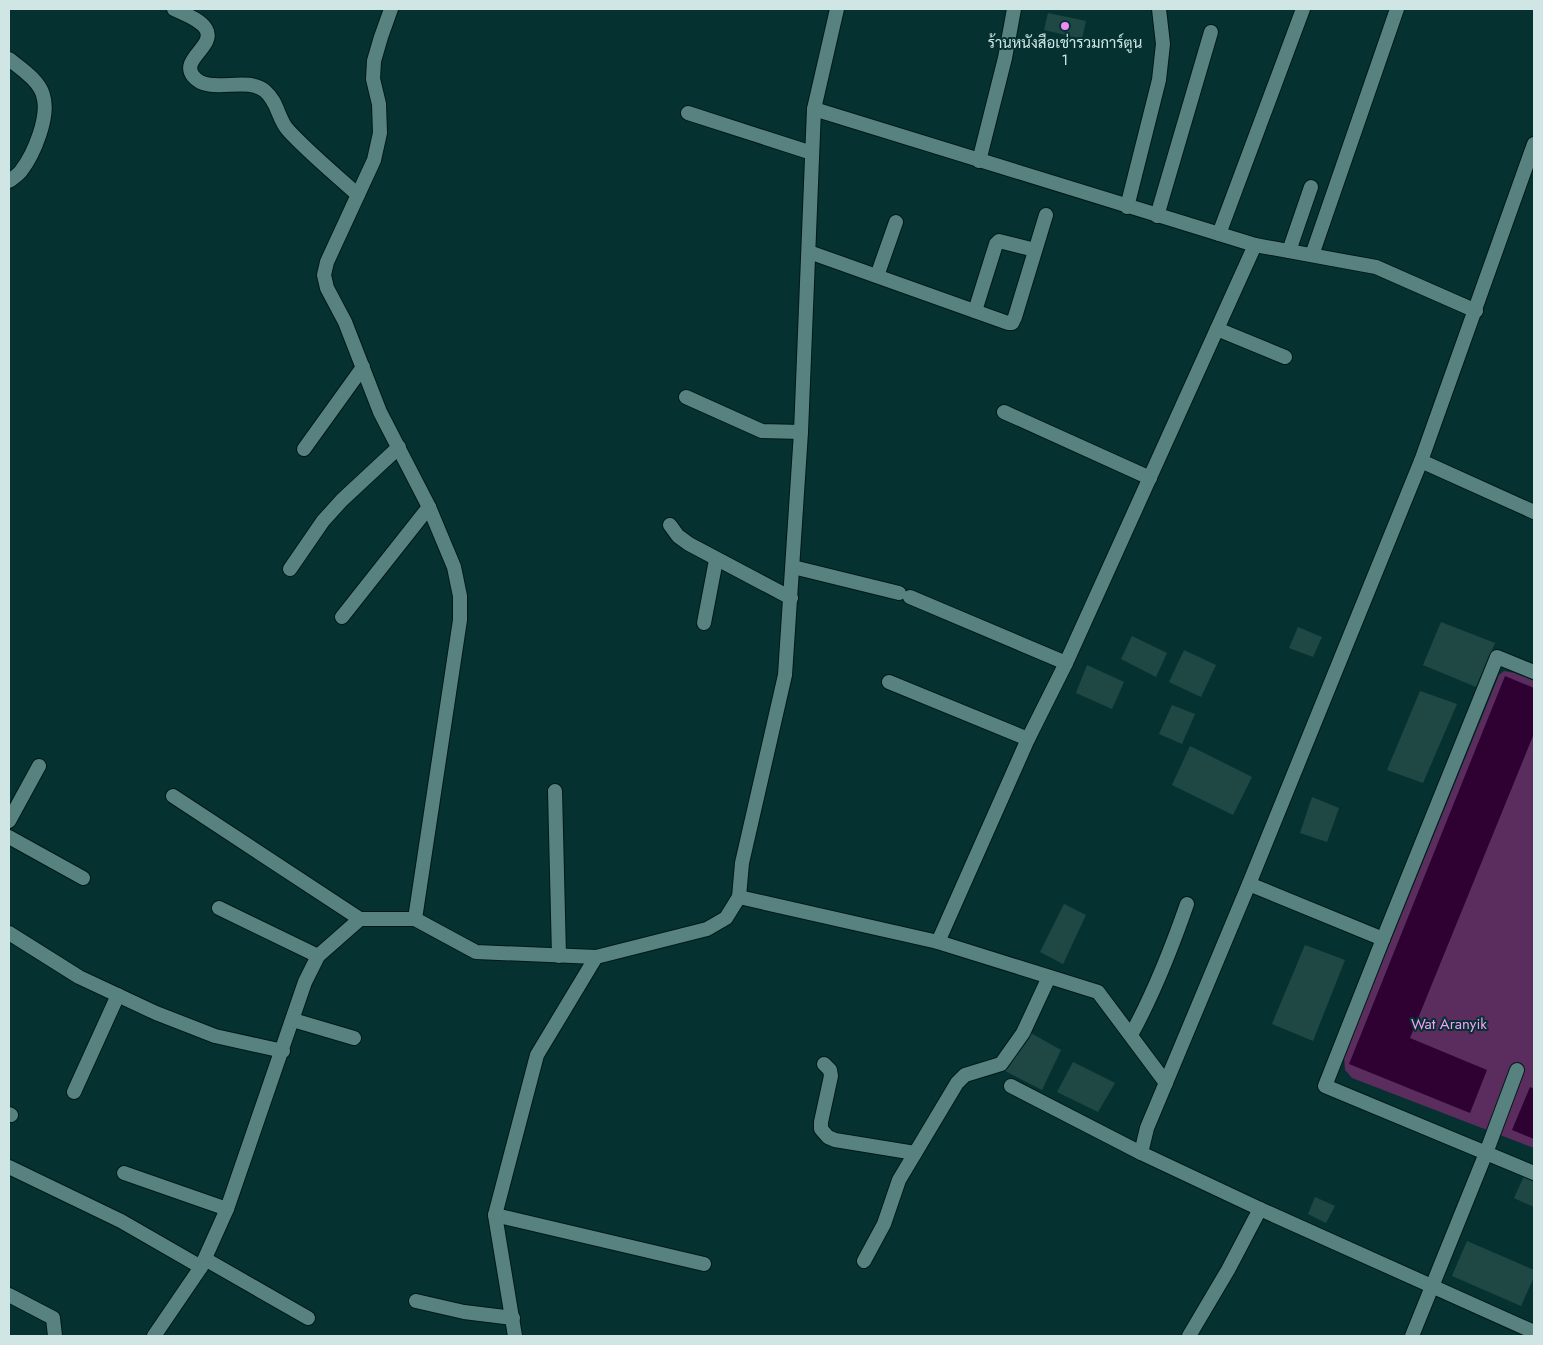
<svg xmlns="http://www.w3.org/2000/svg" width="1543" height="1345" font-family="Jost,Sarabun,sans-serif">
	<rect width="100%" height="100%" fill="#053230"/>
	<path fill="#5b2c5e" d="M 1504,671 L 1515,673 L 1534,681 L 1534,1148 L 1352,1078 L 1345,1070 L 1344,1056 L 1499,675 Z"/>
	<g fill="#2f0032">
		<path d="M 1505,676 L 1534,688 L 1534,736 L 1533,736 L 1410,1038 L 1487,1070 L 1470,1113 L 1349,1064 Z"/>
		<path d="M 1530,1087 L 1534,1089 L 1534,1139 L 1512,1130 Z"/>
	</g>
	<g fill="#1f4845">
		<path d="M 1048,13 L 1086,21 L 1082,39 L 1044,30 Z"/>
		<path d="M 1441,622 L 1495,643 L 1476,687 L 1423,665 Z"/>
		<path d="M 1298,627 L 1322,637 L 1313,657 L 1289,648 Z"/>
		<path d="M 1132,636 L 1167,653 L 1156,677 L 1121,659 Z"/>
		<path d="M 1184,650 L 1216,665 L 1201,697 L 1169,682 Z"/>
		<path d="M 1087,665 L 1124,682 L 1112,709 L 1076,693 Z"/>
		<path d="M 1420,691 L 1457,704 L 1423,783 L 1387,770 Z"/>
		<path d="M 1172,705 L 1195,714 L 1182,744 L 1159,734 Z"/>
		<path d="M 1190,746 L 1252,777 L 1233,815 L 1172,785 Z"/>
		<path d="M 1312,797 L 1339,808 L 1327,842 L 1300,833 Z"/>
		<path d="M 1064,904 L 1086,915 L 1063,964 L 1040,952 Z"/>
		<path d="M 1305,945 L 1345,960 L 1313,1041 L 1272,1024 Z"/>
		<path d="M 1029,1032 L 1061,1050 L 1042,1090 L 1005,1071 Z"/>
		<path d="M 1073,1062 L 1115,1083 L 1098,1112 L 1057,1092 Z"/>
		<path d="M 1525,1174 L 1534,1178 L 1534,1207 L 1514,1198 Z"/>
		<path d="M 1315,1197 L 1335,1206 L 1326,1223 L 1308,1214 Z"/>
		<path d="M 1467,1241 L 1534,1270 L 1534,1277 L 1521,1306 L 1452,1276 Z"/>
	</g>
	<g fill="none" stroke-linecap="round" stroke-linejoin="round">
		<g stroke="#001917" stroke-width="16">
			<g id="minor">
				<path d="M 174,9 C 184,14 200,19 206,29 C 216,46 180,59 193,76 C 209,96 246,75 265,91 C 278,102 278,119 288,130 C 308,152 336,175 358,195"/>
				<path d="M 391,9 L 381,37 L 374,61 L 373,79 L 379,104 L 380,133 L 374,160 L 327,262 L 324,275 L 327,288 L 345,322 L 380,412 L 429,507 L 454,567 L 460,596 L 460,620 L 415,919"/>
				<path d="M 837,9 L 814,109 L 801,432 L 785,675 L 742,863 L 739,897 L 938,942 L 1098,992 L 1166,1083"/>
				<path d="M 9,59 C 20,68 39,80 43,95 C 50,116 34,154 21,171 C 18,175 13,178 9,181"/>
				<path d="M 814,109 L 1255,245 L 1066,663 L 1028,739 L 938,942"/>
				<path d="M 688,113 L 812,153"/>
				<path d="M 1534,144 L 1421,461 L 1249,884 L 1147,1128 L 1141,1153 L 1260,1209 L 1534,1332"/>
				<path d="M 979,161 L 1005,58 L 1014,9"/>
				<path d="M 1127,207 L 1159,80 L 1163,44 L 1159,9"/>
				<path d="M 1157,216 L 1211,32"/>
				<path d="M 1219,234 L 1303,9"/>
				<path d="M 1255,245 L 1376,267 L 1476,311"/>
				<path d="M 1289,251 L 1311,187"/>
				<path d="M 809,252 L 1008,323 L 1012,323 L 1015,317 L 1046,215"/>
				<path d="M 1312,255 L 1397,9"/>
				<path d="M 877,276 L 896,222"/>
				<path d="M 975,311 L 996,244 L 999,241 L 1035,250"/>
				<path d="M 1217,329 L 1285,357"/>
				<path d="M 686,397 L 762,431 L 801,432"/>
				<path d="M 1004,412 L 1150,478"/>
				<path d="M 304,449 L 363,367"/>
				<path d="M 1421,461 L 1534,512"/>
				<path d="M 670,525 L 678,536 L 689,544 L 791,598"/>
				<path d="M 793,567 L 899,593"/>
				<path d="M 290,569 L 323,521 L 342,500 L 399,447"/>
				<path d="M 910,597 L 1066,663"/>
				<path d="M 342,617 L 429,507"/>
				<path d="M 704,623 L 716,560"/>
				<path d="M 1534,672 L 1497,657 L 1383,939 L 1325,1086 L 1534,1173"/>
				<path d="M 889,682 L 1028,739"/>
				<path d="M 555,791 L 559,956"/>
				<path d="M 173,796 L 360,919"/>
				<path d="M 9,821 L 39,766"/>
				<path d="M 9,837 L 83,878"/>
				<path d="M 1249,884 L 1383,939"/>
				<path d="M 219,908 L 318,956"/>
				<path d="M 9,933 L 79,977 L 156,1013 L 215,1036 L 283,1051"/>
				<path d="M 293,1020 L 354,1038"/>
				<path d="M 1131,1035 C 1154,993 1171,950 1187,904"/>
				<path d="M 824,1064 L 830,1070 L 831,1076 L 821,1122 L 821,1129 L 828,1137 L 835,1140 L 915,1153"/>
				<path d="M 1011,1086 L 1141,1153"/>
				<path d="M 74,1092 L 118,995"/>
				<path d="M 9,1114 L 11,1115"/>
				<path d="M 9,1167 L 121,1221 L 201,1267"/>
				<path d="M 124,1173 L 227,1209"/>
				<path d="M 495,1215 L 704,1264"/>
				<path d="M 205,1259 L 308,1318"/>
				<path d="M 864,1261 L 884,1224 L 899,1180 L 957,1083 L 965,1075 L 1001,1064 L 1023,1033 L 1049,977"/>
				<path d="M 9,1295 L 53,1318 L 55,1336"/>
				<path d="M 416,1301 L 464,1312 L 513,1318"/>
				<path d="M 154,1336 L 201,1267 L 227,1209 L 305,982 L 318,956 L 360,919 L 415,919 L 476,952 L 596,957 L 707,929 L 726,918 L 739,897"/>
				<path d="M 515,1336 L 495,1215 L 537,1055 L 596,957"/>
				<path d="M 1189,1336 L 1228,1270 L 1260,1209"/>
				<path d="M 1412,1336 L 1486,1153 L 1517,1070"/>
			</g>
		</g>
		<use href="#minor" stroke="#58827f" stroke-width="14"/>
	</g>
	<circle fill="#f08bf6" stroke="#053230" stroke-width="2" cx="1065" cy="26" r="5"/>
	<g text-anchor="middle" stroke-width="4" stroke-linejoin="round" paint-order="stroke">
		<g font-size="15" fill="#d0e6e4" stroke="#053230">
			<text x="1065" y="48">ร้านหนังสือเช่ารวมการ์ตูน<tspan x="1065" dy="17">1</tspan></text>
		</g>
		<g font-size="15" fill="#f79efc" stroke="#053230">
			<text x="1449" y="1029">Wat Aranyik</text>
		</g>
	</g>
	<rect width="1543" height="1345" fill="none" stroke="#d0e6e4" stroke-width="20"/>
</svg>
